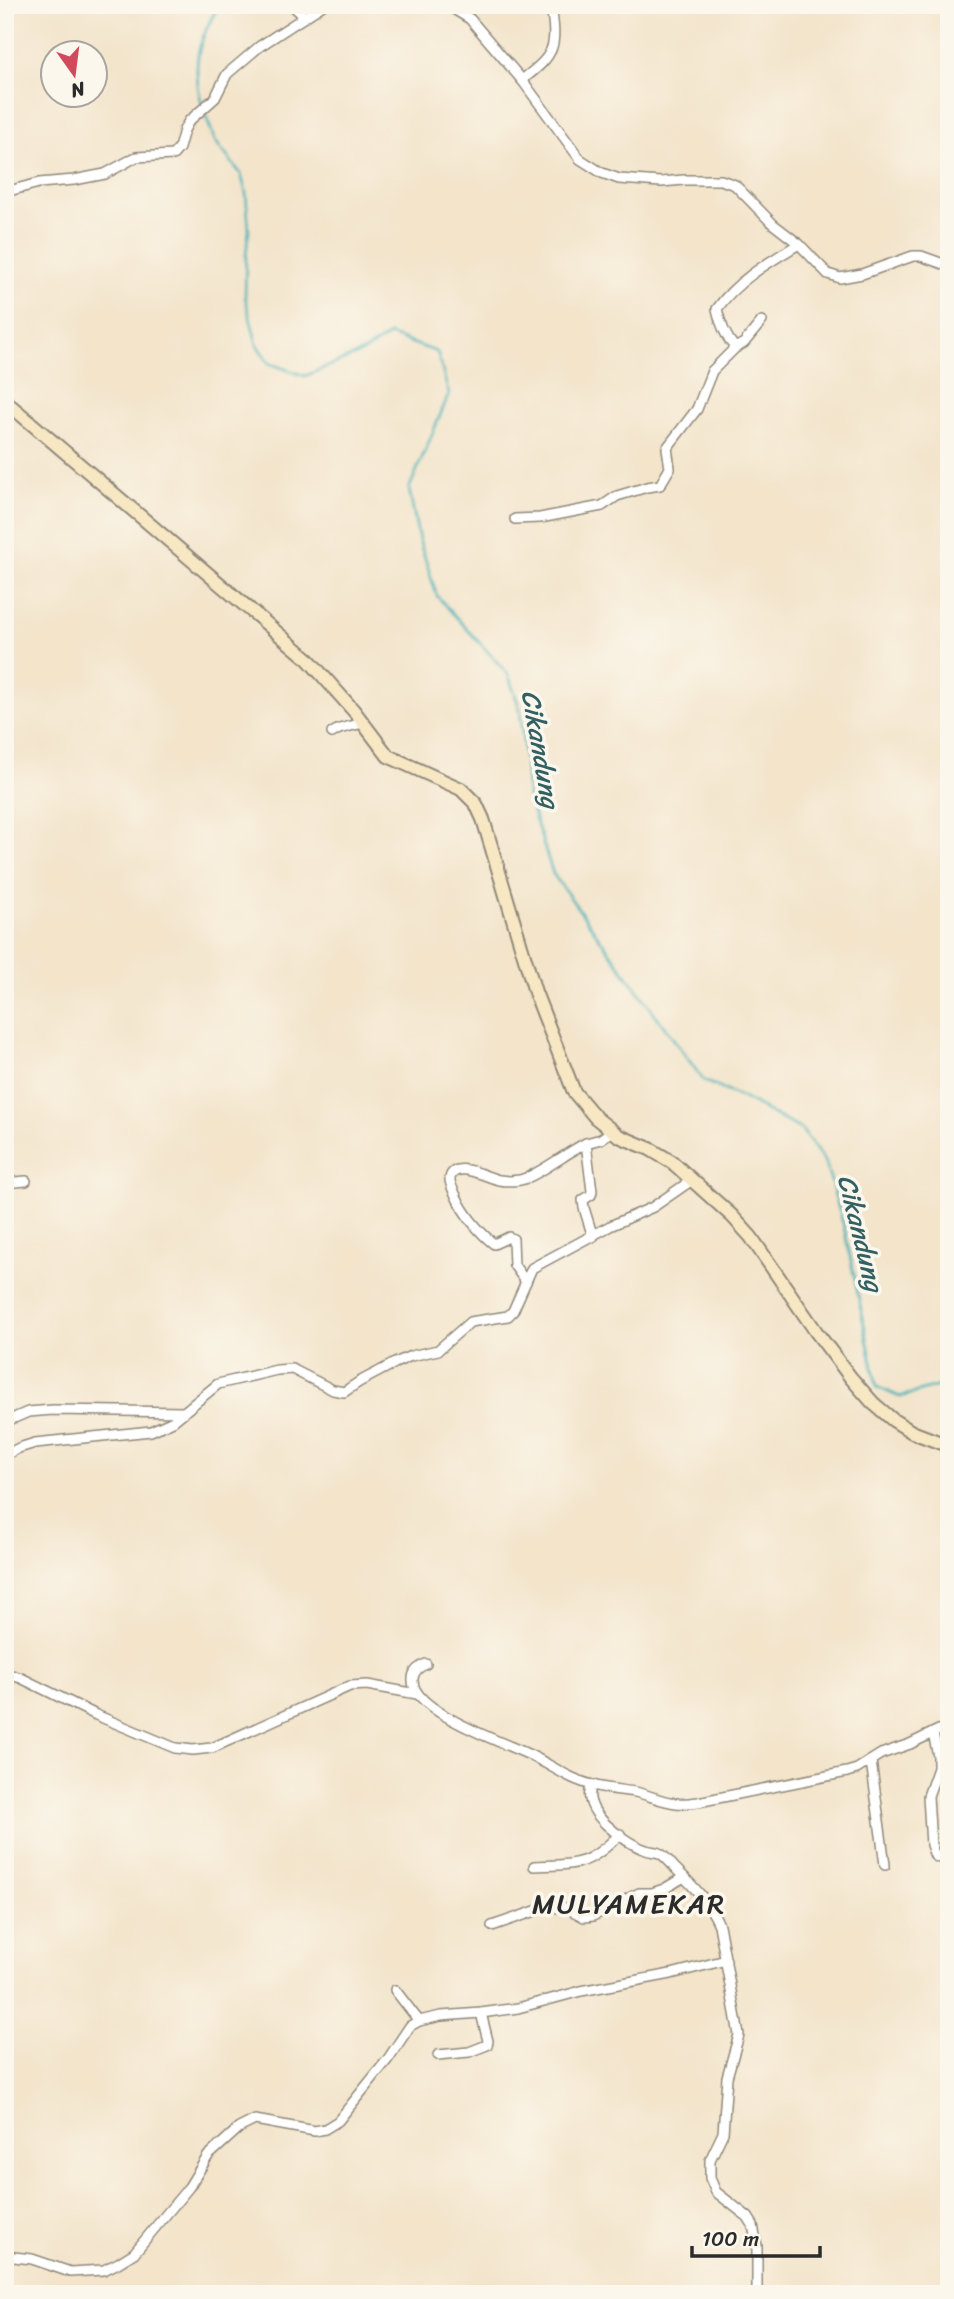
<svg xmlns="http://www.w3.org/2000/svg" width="954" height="2299" font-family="Sriracha,sans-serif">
	<rect width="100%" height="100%" fill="#fbf7ec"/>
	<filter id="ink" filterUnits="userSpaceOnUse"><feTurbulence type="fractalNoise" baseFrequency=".0143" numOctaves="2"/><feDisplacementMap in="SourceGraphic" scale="14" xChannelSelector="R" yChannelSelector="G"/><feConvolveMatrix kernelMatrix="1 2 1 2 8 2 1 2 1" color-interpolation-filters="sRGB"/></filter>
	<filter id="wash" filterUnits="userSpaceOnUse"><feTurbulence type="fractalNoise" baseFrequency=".00686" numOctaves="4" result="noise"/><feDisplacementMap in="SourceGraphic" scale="28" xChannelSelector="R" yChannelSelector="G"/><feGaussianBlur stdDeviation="1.57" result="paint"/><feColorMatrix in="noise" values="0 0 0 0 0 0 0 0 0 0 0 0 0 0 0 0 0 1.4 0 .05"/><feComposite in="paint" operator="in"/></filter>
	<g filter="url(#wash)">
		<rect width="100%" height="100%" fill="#f3e4ca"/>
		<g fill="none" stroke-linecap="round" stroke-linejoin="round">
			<g stroke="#3eafb8" stroke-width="2.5">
				<path d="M 202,105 C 191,64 198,41 219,5"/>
				<path d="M 204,111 L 215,141 L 241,174 L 246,193 L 249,230 L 246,255 L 245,297 L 257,345 L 269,363 L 305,376 L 363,352 L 389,335 L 437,352 L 449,394 L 409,489 L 419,540 L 437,596 L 508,674 L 520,709 L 528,797 L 553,874 L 704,1081 L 743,1098 L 802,1130 L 826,1164 L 844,1227 L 877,1387 L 900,1397 L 949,1383"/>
			</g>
		</g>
	</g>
	<g filter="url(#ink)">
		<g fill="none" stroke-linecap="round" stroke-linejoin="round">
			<g stroke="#8f887a" stroke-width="12">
				<g id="street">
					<path d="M 292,5 L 305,17"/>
					<path d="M 447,5 L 470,19 L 522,80 L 580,159 L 602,173 L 619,179 L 661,182 L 684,180 L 721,180 L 735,185 L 773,224 L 799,244 L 828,274 L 840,278 L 862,274 L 913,256 L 921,256 L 949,266"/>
					<path d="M 522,80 C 556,54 557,47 551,5"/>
					<path d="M 5,192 L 39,183 L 74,180 L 105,174 L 136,157 L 173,155 L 179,148 L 184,130 L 189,121 L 215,98 L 227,74 L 260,46 L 323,5"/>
					<path d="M 735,348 L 744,343 L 762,321"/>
					<path d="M 515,519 L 540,518 L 602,506 L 617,496 L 647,487 L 660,485 L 670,468 L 667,448 L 697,409 L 712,371 L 735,348 C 726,337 720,323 717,309 C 737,280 771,261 799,244"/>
					<path d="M 332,733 L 339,729 L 363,723"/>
					<path d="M 5,1183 L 26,1181"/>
					<path d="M 593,1237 L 584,1208 L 583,1200 L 591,1195 L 592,1191 L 586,1143 L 601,1139 L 612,1131"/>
					<path d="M 526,1282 L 514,1265 L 513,1239 L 509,1237 L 494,1244 C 480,1233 464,1214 457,1198 C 455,1193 449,1184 450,1178 C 455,1159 488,1178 499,1180 C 505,1181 514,1181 520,1180 C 536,1177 569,1151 586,1143"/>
					<path d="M 5,1422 L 28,1412 L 53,1410 L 184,1412"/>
					<path d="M 5,1455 L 19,1448 L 35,1443 L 151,1431 L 173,1421 L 218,1384 L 277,1370 L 292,1369 L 333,1390 L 344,1392 L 359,1382 L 395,1363 L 411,1356 L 438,1350 L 470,1322 L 508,1316 L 513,1311 L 532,1268 L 610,1226 L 653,1207 L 692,1180"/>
					<path d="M 426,1664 C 419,1667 413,1671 413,1679 C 410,1711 505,1743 530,1755 C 551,1765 570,1780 593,1785 C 606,1789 621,1790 635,1792 C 649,1795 663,1802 676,1803 C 683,1804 691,1803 698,1802 L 847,1772 L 857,1769 L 881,1754 L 910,1744 L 949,1725"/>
					<path d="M 5,1673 L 21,1678 L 96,1715 L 175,1748 L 193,1750 L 212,1748 L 350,1686 L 367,1685 L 417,1694"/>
					<path d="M 933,1733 L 938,1756 L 938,1768 L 928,1796 L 931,1845 L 935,1856 L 949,1862"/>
					<path d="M 871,1761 L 885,1865"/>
					<path d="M 592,1785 C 579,1811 625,1843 646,1850 C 651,1852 657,1851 661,1854 C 667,1858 672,1865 677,1870 C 694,1887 710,1903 719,1925 L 739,2035 L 727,2077 L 723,2133 L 710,2160 L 710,2178 L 716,2192 L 748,2217 L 753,2225 L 757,2246 L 757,2294"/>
					<path d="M 534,1866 C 578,1864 587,1867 620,1834"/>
					<path d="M 492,1926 L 547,1907 L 567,1908 L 584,1917 L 593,1916 L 639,1893 L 652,1893 L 664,1889 L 684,1877"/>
					<path d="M 395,1990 L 419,2021"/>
					<path d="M 438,2055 L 469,2052 L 487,2045 L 488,2041 L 481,2013"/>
					<path d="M 5,2256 L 32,2259 L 70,2272 L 104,2270 L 118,2263 L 134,2253 L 189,2187 L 208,2156 L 239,2128 L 255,2120 L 315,2131 L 325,2129 L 338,2121 L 388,2059 L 410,2026 L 419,2021 L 441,2016 L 481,2013 L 518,2008 L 581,1991 L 671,1974 L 726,1960"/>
				</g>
			</g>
			<g stroke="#8f887a" stroke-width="16">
				<path id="secondary" d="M 5,401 L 308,659 L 354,711 L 388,756 L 461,789 L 476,804 L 483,819 L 535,992 L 574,1092 L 596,1118 L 619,1136 L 650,1149 L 672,1162 L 732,1216 L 751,1237 L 817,1333 L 851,1378 L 873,1403 L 893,1420 L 912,1432 L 949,1446"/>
			</g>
			<use href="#street" stroke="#fff" stroke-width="9"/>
			<use href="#secondary" stroke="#f8e7c3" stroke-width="12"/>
		</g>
	</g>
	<g text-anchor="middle" stroke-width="7" stroke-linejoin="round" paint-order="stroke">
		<g font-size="26" font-style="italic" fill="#336063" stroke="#fbf7ec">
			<text transform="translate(541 749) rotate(80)" y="9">Cikandung</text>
			<text transform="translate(861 1233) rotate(76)" y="9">Cikandung</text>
		</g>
		<g font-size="28" letter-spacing="2" fill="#2b2b2b" stroke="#fbf7ec">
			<text x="629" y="1913">MULYAMEKAR</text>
		</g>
	</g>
	<rect width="954" height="2299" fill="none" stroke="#fbf7ec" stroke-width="28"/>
	<g transform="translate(74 74) rotate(166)"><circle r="33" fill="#fbf7ec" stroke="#a8a59f" stroke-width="2"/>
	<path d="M0-5L12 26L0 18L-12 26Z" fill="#d1495b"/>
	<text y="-10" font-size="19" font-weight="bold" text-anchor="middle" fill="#2b2b2b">N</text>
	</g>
	<path d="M692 2246v10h128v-10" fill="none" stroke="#2b2b2b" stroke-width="3.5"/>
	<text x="702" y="2246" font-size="21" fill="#2b2b2b" stroke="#fbf7ec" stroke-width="5" paint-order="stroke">100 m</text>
</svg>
